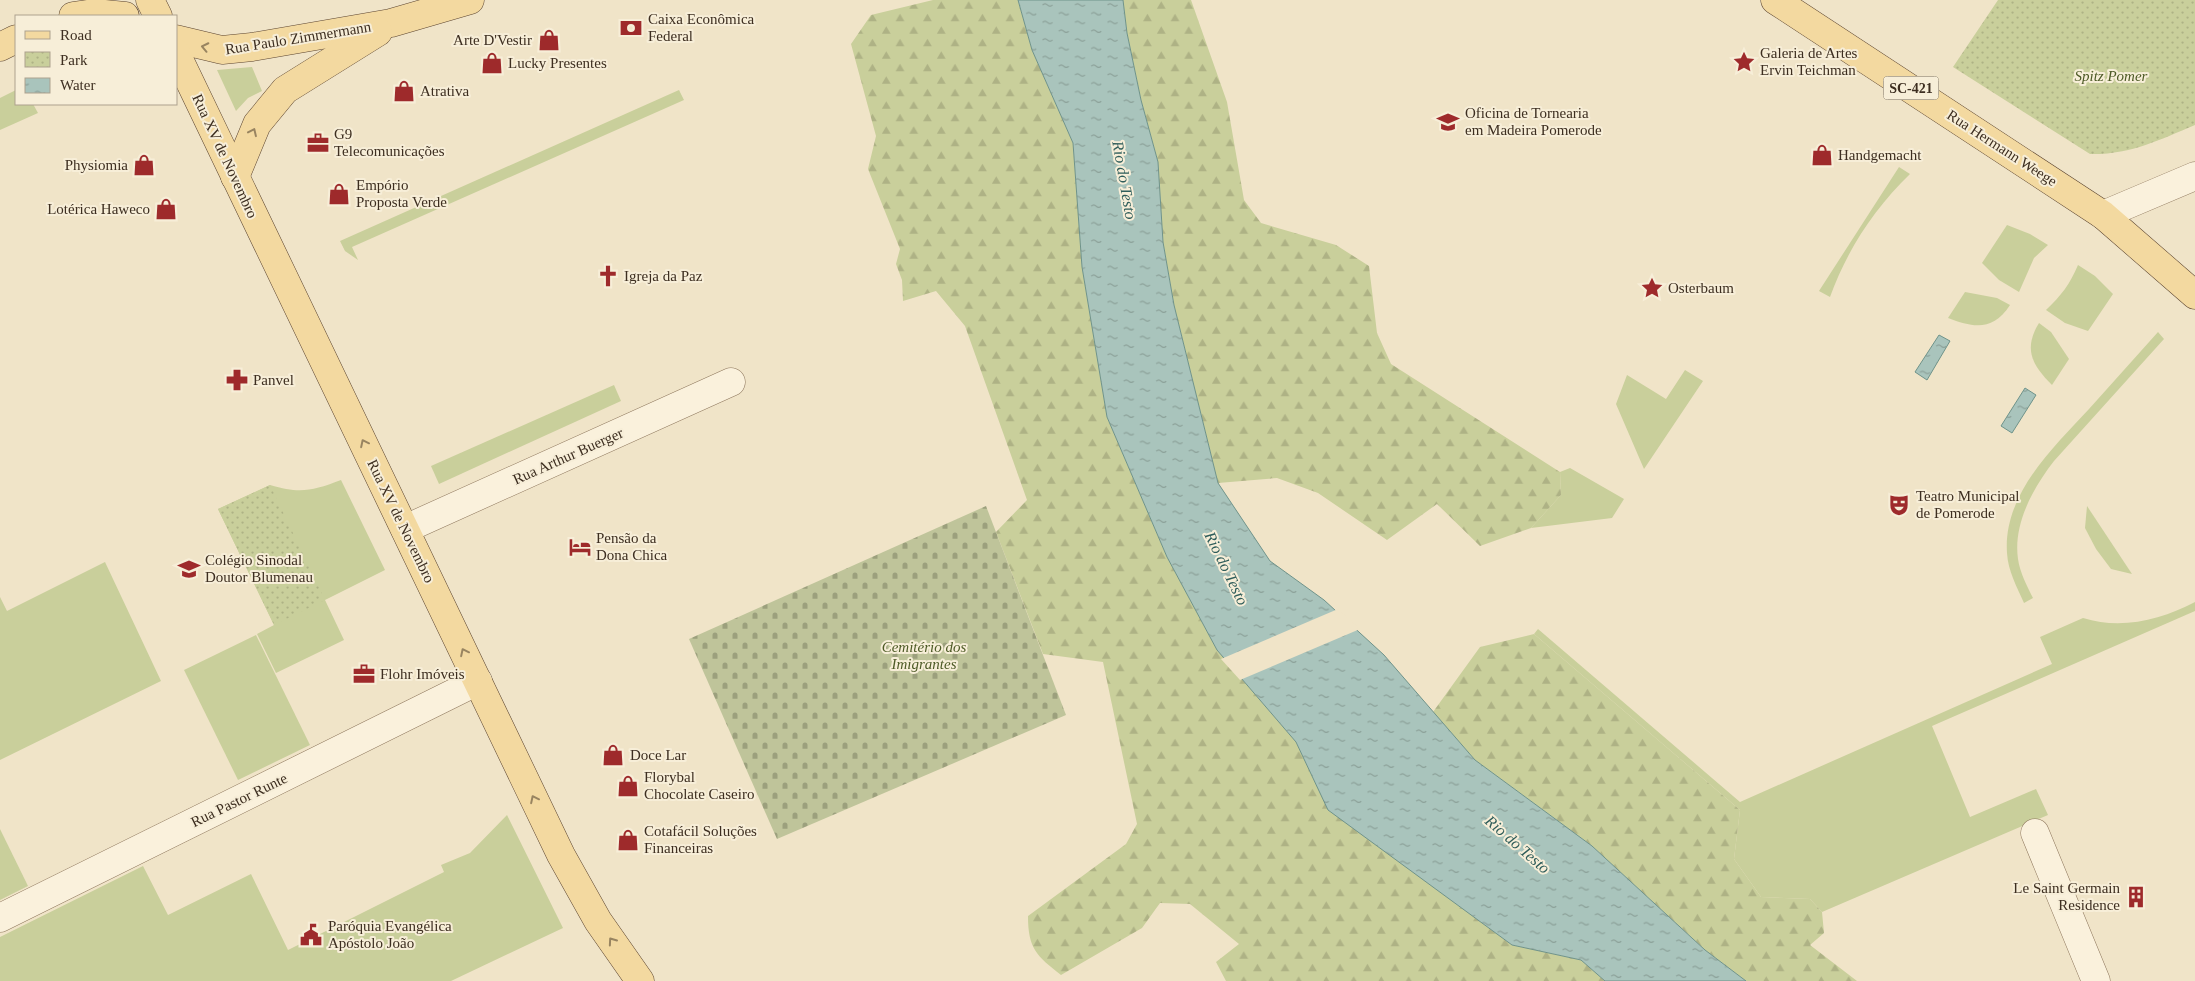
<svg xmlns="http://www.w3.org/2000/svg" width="2195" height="981" font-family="Georgia,serif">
	<defs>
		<pattern id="forest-firs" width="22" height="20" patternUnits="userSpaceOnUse" patternTransform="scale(1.25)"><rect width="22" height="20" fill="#c9cf9b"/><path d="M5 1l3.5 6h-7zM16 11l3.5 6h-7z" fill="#aeb285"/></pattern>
		<pattern id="cemetery-stones" width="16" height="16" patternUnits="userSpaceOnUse" patternTransform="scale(1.25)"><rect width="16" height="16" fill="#bfc49a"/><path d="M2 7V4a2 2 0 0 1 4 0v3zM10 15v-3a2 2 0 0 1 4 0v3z" fill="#9ca07d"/></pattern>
		<pattern id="park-dots" width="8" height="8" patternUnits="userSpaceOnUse" patternTransform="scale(1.25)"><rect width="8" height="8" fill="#c9cf9b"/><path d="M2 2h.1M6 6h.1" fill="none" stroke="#aeb285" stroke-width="1.8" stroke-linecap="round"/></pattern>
		<pattern id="water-ripples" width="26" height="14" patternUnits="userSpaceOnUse" patternTransform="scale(1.25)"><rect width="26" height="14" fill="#a9c4bc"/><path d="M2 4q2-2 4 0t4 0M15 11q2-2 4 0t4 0" fill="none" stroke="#8ba098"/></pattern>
	</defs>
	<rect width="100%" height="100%" fill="#f0e4c8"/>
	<g fill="#c9cf9b">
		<path d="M 252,67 L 262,91 L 248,98 L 236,111 L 217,70 Z"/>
		<path d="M 16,90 L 16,104 L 33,104 L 38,113 L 0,130 L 0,98 Z"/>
		<path d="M 679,90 L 684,100 L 352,247 L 358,260 L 345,251 L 340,241 Z"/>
		<path d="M 1899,167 L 1910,174 C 1874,209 1847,250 1830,297 L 1819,291 Z"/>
		<path d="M 2007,225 L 2030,234 L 2048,245 L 2034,258 L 2019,292 L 1999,280 L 1982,263 Z"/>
		<path d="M 2078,265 L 2095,276 L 2113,294 L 2088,331 L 2065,323 L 2046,310 C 2061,296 2070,284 2078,265 Z"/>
		<path d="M 1965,292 L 1997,298 L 2010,305 C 1993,331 1974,328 1948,318 Z"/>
		<path d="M 2039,323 L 2051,332 L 2069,359 L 2052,385 C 2032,365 2023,349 2039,323 Z"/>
		<path d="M 2158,332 L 2164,339 L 2054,461 C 2033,488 2013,524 2018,559 C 2020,573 2027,586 2033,598 L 2024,603 C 2017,587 2008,571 2007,553 C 2003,494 2053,448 2089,409 C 2112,383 2135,358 2158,332 Z"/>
		<path d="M 1685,370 L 1703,381 L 1644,469 L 1616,404 L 1627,375 L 1666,399 Z"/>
		<path d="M 614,385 L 621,401 L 439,484 L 431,466 Z"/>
		<path d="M 1570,468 L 1624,499 L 1612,518 L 1531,528 L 1561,495 L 1560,472 Z"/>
		<path d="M 341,480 L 385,570 L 325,600 L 344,640 L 276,673 L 257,634 L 274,625 L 218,509 L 270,485 C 300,494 312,491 341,480 Z"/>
		<path d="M 2087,506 L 2132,574 L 2111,569 L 2096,549 L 2085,528 Z"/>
		<path d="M 105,562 L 161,681 L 0,760 L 0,597 L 7,611 Z"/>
		<path d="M 2195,602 L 2195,611 L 1932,726 L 1970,817 L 2036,789 L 2048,815 L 1822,912 L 1810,899 L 1761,897 L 1734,859 L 1740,810 L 1534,634 L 1538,629 L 1740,802 L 2052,664 L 2040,637 L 2083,618 C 2121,630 2161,620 2195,602 Z"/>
		<path d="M 256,635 L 310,745 L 238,780 L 184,670 Z"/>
		<path d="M 507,815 L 563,928 L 451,981 L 0,981 L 0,937 L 143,866 L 168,915 L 251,874 L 288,950 L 444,872 L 441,865 L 470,853 Z"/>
		<path d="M 0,829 L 28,886 L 0,900 Z"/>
	</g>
	<g fill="url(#forest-firs)">
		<path d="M 933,0 L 1018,0 L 1032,50 L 1073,143 L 1082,267 L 1107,417 L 1167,557 L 1217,650 L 1296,742 L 1329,810 L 1512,945 L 1581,960 L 1605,981 L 1226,981 L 1216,962 L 1239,944 L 1190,904 L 1160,903 L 1142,928 L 1061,975 C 1037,956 1028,949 1028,916 L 1126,844 L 1137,824 L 1103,662 L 1043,654 L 996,532 L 1027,500 L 965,326 L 936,291 L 903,301 L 902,280 L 896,264 L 900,249 L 868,169 L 876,136 L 851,44 L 871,15 Z"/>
		<path d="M 1123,0 L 1191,0 L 1227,102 L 1244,200 L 1261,223 L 1336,245 L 1369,266 L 1377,333 L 1391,364 L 1560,472 L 1561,495 L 1531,528 L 1480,546 L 1437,504 L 1387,540 L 1318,493 L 1277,478 L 1218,483 L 1174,305 L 1163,242 L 1158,162 L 1141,100 L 1127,33 Z"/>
		<path d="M 1534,634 L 1740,810 L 1734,859 L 1761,897 L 1810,899 L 1822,912 L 1824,933 L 1810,945 L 1857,981 L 1746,981 L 1705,950 L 1592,846 L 1475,760 L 1433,712 L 1480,647 Z"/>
	</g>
	<path fill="url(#cemetery-stones)" d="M 986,506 L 1066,715 L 777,839 L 689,639 Z"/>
	<g fill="url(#park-dots)">
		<path d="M 1998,0 L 2195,0 L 2195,125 C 2159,140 2130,155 2090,154 L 1953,67 Z"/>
		<path d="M 270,485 L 325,600 L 274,625 L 218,509 Z"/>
	</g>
	<g fill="url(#water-ripples)" stroke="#6f938a">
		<path d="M 1018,0 L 1123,0 L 1127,33 L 1141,100 L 1158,162 L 1163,242 L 1174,305 L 1218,483 L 1270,561 L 1324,600 L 1384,655 L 1475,760 L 1592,846 L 1705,950 L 1746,981 L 1605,981 L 1581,960 L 1512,945 L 1328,810 L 1296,742 L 1217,650 L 1167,557 L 1107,417 L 1082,267 L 1073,143 L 1032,50 Z"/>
		<path d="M 1939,335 L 1950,341 L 1927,380 L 1915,372 Z"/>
		<path d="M 2025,388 L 2036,395 L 2012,433 L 2001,426 Z"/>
	</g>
	<path fill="#f0e4c8" d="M 1338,609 L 1360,629 L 1240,680 L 1221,659 Z"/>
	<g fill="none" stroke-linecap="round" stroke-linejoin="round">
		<g stroke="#8d765c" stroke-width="29">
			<g id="minor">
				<path d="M 2103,215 L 2195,176"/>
				<path d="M 405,529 L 731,382"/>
				<path d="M 2035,833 L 2096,981"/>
				<path d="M 0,918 L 478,681"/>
			</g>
		</g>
		<g stroke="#5b4430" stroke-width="29">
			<g id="major">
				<path d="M 150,0 L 158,16"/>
				<path d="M 1775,0 L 2103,215 L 2195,295"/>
				<path d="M 73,16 L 95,13 L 125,16"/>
				<path d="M 176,39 L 222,50 L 252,47 L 391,23 L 470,0"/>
				<path d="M 0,47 L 16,39"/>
				<path d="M 176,53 L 561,855 L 598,921 L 640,981"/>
				<path d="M 235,177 L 257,124 L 285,90 L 378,32"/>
			</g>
		</g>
		<use href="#minor" stroke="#faf1dc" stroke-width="28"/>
		<use href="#major" stroke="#f3d9a0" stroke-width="28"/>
	</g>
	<defs><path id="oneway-chevron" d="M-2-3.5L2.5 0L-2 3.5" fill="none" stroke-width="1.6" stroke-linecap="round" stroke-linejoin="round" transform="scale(1.25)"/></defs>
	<g stroke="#988460">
		<use href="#oneway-chevron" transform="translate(205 47) rotate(-168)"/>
		<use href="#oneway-chevron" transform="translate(253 132) rotate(-65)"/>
		<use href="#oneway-chevron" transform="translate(364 443) rotate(-116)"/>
		<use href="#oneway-chevron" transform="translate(464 652) rotate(-116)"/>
		<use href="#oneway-chevron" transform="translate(534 799) rotate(-116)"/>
		<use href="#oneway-chevron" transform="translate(612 941) rotate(-125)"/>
	</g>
	<defs>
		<g id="bank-bare" transform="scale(1.725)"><path d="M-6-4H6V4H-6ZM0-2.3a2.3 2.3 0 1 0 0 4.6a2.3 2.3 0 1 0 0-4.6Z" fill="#9e2a2b" stroke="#f7eed8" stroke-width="2.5" paint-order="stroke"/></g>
		<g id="shop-bare" transform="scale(1.725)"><path d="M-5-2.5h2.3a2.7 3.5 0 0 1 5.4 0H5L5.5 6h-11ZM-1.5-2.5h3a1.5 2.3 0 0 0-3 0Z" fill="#9e2a2b" stroke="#f7eed8" stroke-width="2.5" paint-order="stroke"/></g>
		<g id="sight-bare" transform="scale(1.725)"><path d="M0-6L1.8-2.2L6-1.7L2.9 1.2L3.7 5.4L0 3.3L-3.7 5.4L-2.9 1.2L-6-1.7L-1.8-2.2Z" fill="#9e2a2b" stroke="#f7eed8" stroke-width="2.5" paint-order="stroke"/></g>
		<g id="university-bare" transform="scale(1.725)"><path d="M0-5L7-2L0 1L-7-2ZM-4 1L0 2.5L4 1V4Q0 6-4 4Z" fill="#9e2a2b" stroke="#f7eed8" stroke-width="2.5" paint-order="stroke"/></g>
		<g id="office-bare" transform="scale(1.725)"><path d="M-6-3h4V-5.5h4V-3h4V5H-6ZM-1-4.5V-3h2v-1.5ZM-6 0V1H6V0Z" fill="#9e2a2b" stroke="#f7eed8" stroke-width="2.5" paint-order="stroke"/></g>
		<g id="church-bare" transform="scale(1.725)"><path d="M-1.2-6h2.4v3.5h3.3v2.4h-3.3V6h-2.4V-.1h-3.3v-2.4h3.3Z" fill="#9e2a2b" stroke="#f7eed8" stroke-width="2.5" paint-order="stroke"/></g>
		<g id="pharmacy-bare" transform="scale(1.725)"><path d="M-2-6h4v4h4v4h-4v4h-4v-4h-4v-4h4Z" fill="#9e2a2b" stroke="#f7eed8" stroke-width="2.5" paint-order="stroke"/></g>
		<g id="theatre-bare" transform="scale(1.725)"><path d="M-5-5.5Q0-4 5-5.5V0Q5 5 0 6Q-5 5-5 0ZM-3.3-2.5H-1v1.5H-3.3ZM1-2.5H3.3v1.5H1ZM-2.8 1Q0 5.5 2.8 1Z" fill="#9e2a2b" stroke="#f7eed8" stroke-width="2.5" paint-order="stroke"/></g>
		<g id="hotel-bare" transform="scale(1.725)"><path d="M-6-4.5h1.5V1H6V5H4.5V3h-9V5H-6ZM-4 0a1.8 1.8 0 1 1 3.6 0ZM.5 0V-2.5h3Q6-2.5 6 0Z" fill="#9e2a2b" stroke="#f7eed8" stroke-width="2.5" paint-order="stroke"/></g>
		<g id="school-bare" transform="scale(1.725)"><path d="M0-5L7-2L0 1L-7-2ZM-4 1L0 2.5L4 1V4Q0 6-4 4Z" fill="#9e2a2b" stroke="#f7eed8" stroke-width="2.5" paint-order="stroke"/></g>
		<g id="building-bare" transform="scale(1.725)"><path d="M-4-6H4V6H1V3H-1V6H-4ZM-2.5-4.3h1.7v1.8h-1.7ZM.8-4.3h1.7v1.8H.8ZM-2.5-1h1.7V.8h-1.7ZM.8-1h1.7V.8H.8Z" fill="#9e2a2b" stroke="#f7eed8" stroke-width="2.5" paint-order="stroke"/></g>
		<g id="civic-bare" transform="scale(1.725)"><path d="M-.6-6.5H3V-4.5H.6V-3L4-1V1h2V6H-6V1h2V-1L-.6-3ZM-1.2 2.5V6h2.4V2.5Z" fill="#9e2a2b" stroke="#f7eed8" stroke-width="2.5" paint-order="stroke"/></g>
	</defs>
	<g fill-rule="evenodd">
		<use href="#bank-bare" x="631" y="28"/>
		<use href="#shop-bare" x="549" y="40"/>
		<use href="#sight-bare" x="1744" y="62"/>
		<use href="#shop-bare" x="492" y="63"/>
		<use href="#shop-bare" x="404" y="91"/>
		<use href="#university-bare" x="1448" y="122"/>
		<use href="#office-bare" x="318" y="143"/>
		<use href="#shop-bare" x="1822" y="155"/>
		<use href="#shop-bare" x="144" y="165"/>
		<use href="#shop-bare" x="339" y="194"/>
		<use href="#shop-bare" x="166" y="209"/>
		<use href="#church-bare" x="608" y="276"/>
		<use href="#sight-bare" x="1652" y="288"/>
		<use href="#pharmacy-bare" x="237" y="380"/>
		<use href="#theatre-bare" x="1899" y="505"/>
		<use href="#hotel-bare" x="580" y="547"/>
		<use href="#school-bare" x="189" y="569"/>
		<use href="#office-bare" x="364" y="674"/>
		<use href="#shop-bare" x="613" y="755"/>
		<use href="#shop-bare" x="628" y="786"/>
		<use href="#shop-bare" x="628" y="840"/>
		<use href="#building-bare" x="2136" y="897"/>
		<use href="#civic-bare" x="311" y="935"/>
	</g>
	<g text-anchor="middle" stroke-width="4" stroke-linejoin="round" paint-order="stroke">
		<rect fill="#f7eed8" stroke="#756857" stroke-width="1" x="1883.5" y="76.5" width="55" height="23" rx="4"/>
		<g font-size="14" font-weight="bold" fill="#3d2e20">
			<text x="1911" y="93">SC-421</text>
		</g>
		<g font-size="15" fill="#3d2e20" stroke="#f7eed8" text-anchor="start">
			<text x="648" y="24">Caixa Econômica<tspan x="648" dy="17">Federal</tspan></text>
			<text x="532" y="45" text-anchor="end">Arte D'Vestir</text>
			<text x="1760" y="58">Galeria de Artes<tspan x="1760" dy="17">Ervin Teichman</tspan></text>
			<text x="508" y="68">Lucky Presentes</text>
			<text x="420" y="96">Atrativa</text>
			<text x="1465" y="118">Oficina de Tornearia<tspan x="1465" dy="17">em Madeira Pomerode</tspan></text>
			<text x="334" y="139">G9<tspan x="334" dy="17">Telecomunicações</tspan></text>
			<text x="1838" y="160">Handgemacht</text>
			<text x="128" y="170" text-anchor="end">Physiomia</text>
			<text x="356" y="190">Empório<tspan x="356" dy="17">Proposta Verde</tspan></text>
			<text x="150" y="214" text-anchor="end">Lotérica Haweco</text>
			<text x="624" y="281">Igreja da Paz</text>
			<text x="1668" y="293">Osterbaum</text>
			<text x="253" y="385">Panvel</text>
			<text x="1916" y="501">Teatro Municipal<tspan x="1916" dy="17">de Pomerode</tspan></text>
			<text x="596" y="543">Pensão da<tspan x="596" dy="17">Dona Chica</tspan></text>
			<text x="205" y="565">Colégio Sinodal<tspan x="205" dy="17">Doutor Blumenau</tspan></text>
			<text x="380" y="679">Flohr Imóveis</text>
			<text x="630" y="760">Doce Lar</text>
			<text x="644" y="782">Florybal<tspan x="644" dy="17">Chocolate Caseiro</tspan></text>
			<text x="644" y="836">Cotafácil Soluções<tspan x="644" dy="17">Financeiras</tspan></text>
			<text x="2120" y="893" text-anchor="end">Le Saint Germain<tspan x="2120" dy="17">Residence</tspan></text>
			<text x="328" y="931">Paróquia Evangélica<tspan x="328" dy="17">Apóstolo João</tspan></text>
		</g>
		<g font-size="15" fill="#3d2e20" stroke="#f7eed8">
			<text transform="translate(298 38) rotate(-9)" y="5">Rua Paulo Zimmermann</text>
			<text transform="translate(2002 148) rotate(33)" y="5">Rua Hermann Weege</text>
			<text transform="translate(225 156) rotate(65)" y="5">Rua XV de Novembro</text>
			<text transform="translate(568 456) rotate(-24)" y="5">Rua Arthur Buerger</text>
			<text transform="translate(401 521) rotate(64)" y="5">Rua XV de Novembro</text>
			<text transform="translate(239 800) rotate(-26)" y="5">Rua Pastor Runte</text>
		</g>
		<g font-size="15" font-style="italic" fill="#4d5a26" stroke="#f7eed8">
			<text x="2111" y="81">Spitz Pomer</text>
			<text x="924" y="652">Cemitério dos<tspan x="924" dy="17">Imigrantes</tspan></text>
		</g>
		<g font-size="16" font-style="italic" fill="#2f5d5a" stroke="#f7eed8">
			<text transform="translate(1125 180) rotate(80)" y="6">Rio do Testo</text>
			<text transform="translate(1227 568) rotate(64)" y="6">Rio do Testo</text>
			<text transform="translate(1518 844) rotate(41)" y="6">Rio do Testo</text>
		</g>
	</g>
	<rect x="15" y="15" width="162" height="90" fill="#f7eed8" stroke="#ada18e"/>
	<rect x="25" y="31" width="25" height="8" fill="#f3d9a0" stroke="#ada18e"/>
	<text x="60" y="40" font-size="15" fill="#3d2e20">Road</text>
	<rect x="25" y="52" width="25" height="15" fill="url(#park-dots)" stroke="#ada18e"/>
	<text x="60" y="65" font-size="15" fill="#3d2e20">Park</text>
	<rect x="25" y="78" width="25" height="15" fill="url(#water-ripples)" stroke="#ada18e"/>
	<text x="60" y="90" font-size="15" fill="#3d2e20">Water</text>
</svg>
